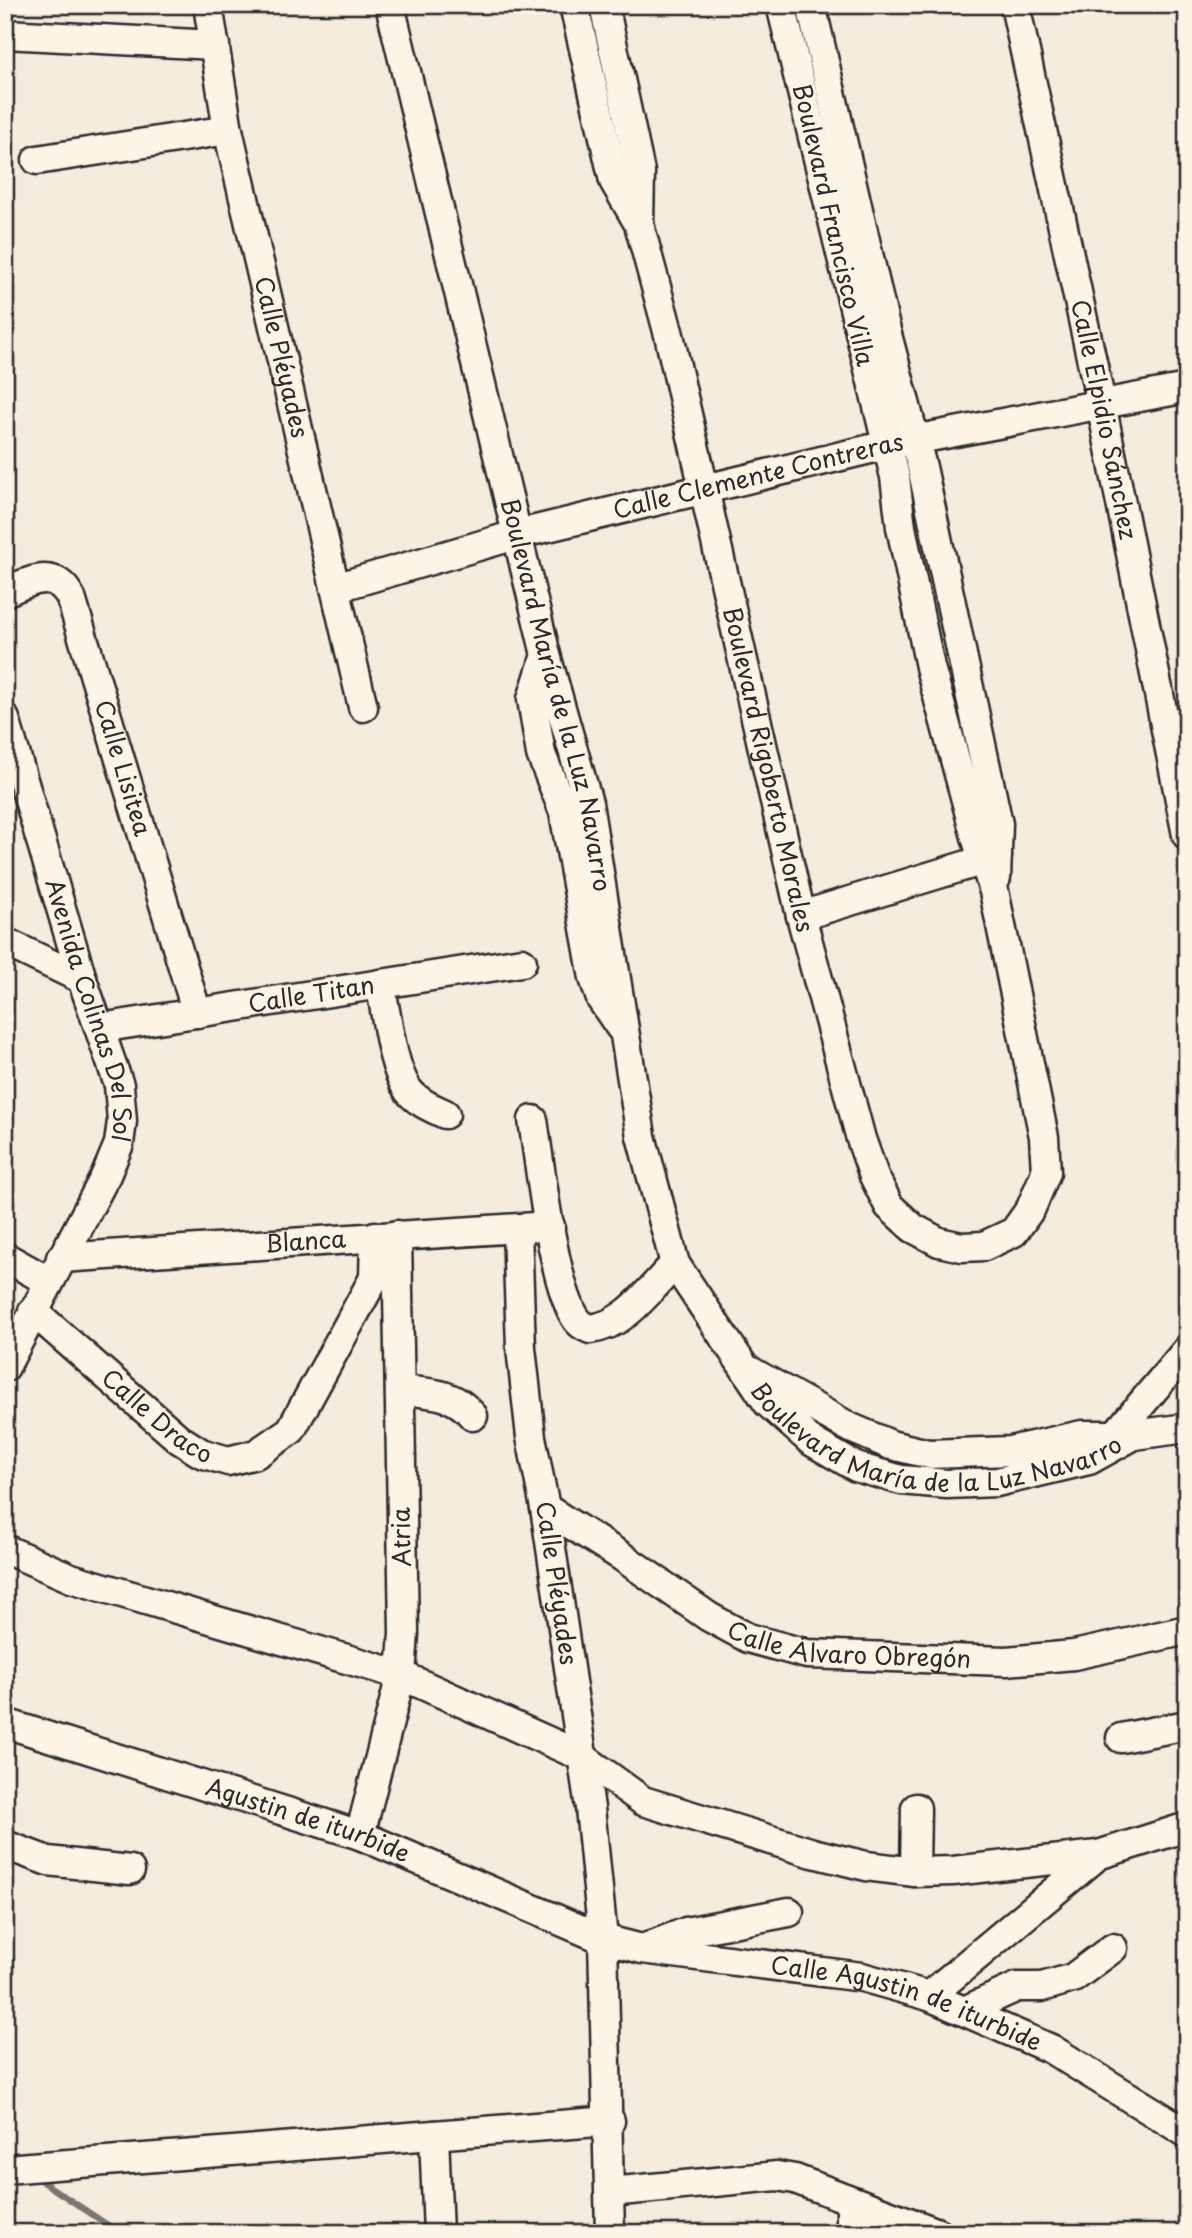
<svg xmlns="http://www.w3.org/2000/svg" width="1192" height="2238" font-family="'Playpen Sans',sans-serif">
	<rect width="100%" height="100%" fill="#f4edde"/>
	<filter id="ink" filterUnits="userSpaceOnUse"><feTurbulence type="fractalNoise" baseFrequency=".0143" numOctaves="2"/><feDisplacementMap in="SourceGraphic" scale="14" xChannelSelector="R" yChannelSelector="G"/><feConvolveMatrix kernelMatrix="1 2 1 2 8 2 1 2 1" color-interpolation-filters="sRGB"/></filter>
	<g filter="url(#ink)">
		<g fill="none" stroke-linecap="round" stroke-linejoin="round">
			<path stroke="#7a7771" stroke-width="6" d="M 34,2176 L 120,2233"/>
			<g stroke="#2b2b2b" stroke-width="33">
				<g id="minor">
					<path id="s1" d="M 208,5 L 228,130 L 363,707"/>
					<path id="s2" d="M 390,5 L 546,655 L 588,803 L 641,1136 L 675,1264 L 768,1403 L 811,1441 L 856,1467 L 901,1480 L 947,1484 L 997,1482 L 1089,1460 L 1134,1435"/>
					<path id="s3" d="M 574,5 L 614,181 L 639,224 L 669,335 L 801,916 L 861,1139 L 874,1176 L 889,1206 L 913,1228 L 939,1242 L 962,1247 L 984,1246 L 1014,1232 L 1031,1208 L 1046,1172 L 1044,1137 L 994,891 L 976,837 L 930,667 L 901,527 L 895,477 L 781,5"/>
					<path d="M 604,5 L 640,172 L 639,224"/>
					<path d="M 811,5 L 884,323 L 922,467 L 998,824 L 996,878"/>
					<path id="s4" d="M 1015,5 L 1101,403 L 1187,835"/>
					<path d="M 5,34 L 215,45"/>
					<path d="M 37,160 L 228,130"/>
					<path id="s5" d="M 335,588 L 519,534 L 887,445 L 1187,388"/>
					<path id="s6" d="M 5,592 C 31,581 55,567 71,598 L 197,1013"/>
					<path d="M 546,655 L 532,699 L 541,754 L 564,812 L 594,978 L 601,999 L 620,1027"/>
					<path id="s7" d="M 5,719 L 82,979 L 119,1085 L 122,1121 L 119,1144 L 106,1175 L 5,1367"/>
					<path d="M 801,916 L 997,856"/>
					<path d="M 5,942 L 82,979"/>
					<path d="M 380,984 C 387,1014 391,1065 408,1090 C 417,1102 432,1108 445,1114"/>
					<path id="s8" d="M 100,1028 L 522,962"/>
					<path d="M 533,1120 C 540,1164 553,1287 577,1320 C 580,1324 585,1327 590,1329 C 627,1325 650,1288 675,1264"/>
					<path id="s9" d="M 517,1229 L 521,1348 L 531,1437 L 545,1508 L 590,1808 L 603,1939 L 610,2233"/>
					<path d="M 5,1257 L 48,1281"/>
					<path id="s10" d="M 61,1258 L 550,1226"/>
					<path id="s11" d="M 33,1311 L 179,1439 L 201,1453 L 228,1461 L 256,1454 L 291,1430 L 374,1278 L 375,1236"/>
					<path d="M 750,1371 L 851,1428 L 891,1445 L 929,1454 L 1010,1451 L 1082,1435 L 1134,1435 L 1187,1428"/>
					<path d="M 400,1390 C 429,1393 454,1392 473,1416"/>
					<path d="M 1115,1445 L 1116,1434 L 1187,1350"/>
					<path id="s12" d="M 545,1508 L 621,1556 L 709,1617 L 748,1638 L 807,1654 L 1006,1661 L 1074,1655 L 1187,1630"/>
					<path d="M 5,1549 L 71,1578 L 401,1675 L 581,1756 L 643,1801 L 813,1853 L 866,1866 L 915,1872 L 953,1871 L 1098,1855"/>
					<path id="s13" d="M 5,1723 L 360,1835 L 603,1939 L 642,1949 L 862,1977 L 929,1996 L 1051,2049 L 1187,2133"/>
					<path d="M 1121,1738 L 1187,1725"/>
					<path d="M 360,1835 L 401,1675 L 404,1633 L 397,1235"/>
					<path d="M 5,1845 L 48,1861 L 130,1870"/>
					<path d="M 915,1872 L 916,1808"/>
					<path d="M 645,1948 L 686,1932 L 789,1912"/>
					<path d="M 929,1996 L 1098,1855 L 1187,1827"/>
					<path d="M 964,2011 L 1017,1987 L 1042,1987 L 1073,1978 L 1113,1948"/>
					<path d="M 434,2135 L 438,2233"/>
					<path d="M 5,2169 L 610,2121"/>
					<path d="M 610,2192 L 777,2176 L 795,2179 L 938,2233"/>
					<path d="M 851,2203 L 851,2233"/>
				</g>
			</g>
			<path stroke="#2b2b2b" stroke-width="3.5" stroke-dasharray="2 5" stroke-linecap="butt" d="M 1186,5 L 1187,7"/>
			<use href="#minor" stroke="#fcf5e5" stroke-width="28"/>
		</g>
	</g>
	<g text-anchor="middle" stroke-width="5" stroke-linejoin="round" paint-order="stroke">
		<g font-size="24" fill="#2b2b2b" stroke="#fcf5e5">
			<text transform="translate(833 225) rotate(77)" y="8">Boulevard Francisco Villa</text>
			<text dy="8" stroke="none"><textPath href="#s1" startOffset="360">Calle Pléyades</textPath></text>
			<text dy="8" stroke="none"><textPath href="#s4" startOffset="424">Calle Elpidio Sánchez</textPath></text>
			<text dy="8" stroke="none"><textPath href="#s5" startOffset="438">Calle Clemente Contreras</textPath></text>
			<text dy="8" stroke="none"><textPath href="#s2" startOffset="710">Boulevard María de la Luz Navarro</textPath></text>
			<text dy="8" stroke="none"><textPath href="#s6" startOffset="254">Calle Lisitea</textPath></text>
			<text dy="8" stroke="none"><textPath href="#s3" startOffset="791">Boulevard Rigoberto Morales</textPath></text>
			<text dy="8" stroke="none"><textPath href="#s8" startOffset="214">Calle Titan</textPath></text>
			<text dy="8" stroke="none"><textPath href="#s7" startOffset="304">Avenida Colinas Del Sol</textPath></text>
			<text dy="8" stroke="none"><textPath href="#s10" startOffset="245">Blanca</textPath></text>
			<text dy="8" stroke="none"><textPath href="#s2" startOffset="1640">Boulevard María de la Luz Navarro</textPath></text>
			<text dy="8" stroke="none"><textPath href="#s11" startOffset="163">Calle Draco</textPath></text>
			<text transform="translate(402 1537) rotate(-91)" y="8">Atria</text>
			<text dy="8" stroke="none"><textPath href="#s9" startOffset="357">Calle Pléyades</textPath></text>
			<text dy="8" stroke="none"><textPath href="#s12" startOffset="343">Calle Álvaro Obregón</textPath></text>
			<text dy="8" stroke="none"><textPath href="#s13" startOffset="318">Agustin de iturbide</textPath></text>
			<text dy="8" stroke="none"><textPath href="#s13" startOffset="948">Calle Agustin de iturbide</textPath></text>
		</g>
	</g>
	<rect width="1192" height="2238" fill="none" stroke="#fcf5e5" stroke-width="28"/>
	<rect x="14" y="14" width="1164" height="2210" fill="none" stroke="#2b2b2b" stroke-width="2.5" filter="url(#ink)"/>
</svg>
